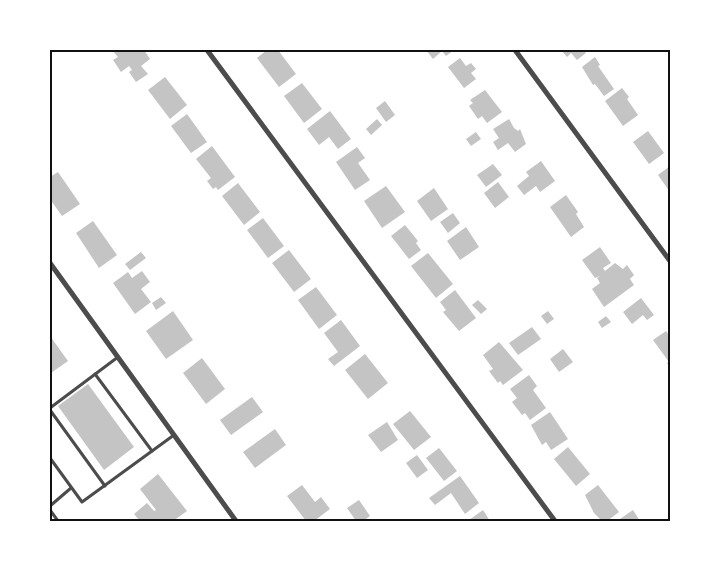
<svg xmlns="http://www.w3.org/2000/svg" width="720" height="571" font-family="'Asap Condensed',sans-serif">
	<rect width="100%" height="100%" fill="#fff"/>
	<g fill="#c4c4c4">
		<path d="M 112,50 L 144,50 L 150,59 L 141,66 L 148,74 L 136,82 L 129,72 L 132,70 L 129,66 L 121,72 L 113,60 L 118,57 Z"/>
		<path d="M 267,50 L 278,50 L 296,74 L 279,87 L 257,58 Z"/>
		<path d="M 426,50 L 454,50 L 446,56 L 442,51 L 433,59 Z"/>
		<path d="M 561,50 L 583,50 L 586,53 L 577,60 L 571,53 L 567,57 Z"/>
		<path d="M 595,57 L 600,65 L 598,66 L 614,89 L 604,96 L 595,84 L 593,85 L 582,67 Z"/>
		<path d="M 460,58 L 466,66 L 471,63 L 476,69 L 471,73 L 476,79 L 464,88 L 448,67 Z"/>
		<path d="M 165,77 L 187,105 L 170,119 L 148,90 Z"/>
		<path d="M 302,83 L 322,109 L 304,123 L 284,96 Z"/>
		<path d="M 622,88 L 629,97 L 627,99 L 638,115 L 623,126 L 605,101 Z"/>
		<path d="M 485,90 L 502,112 L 487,123 L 482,116 L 478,119 L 469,106 L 473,103 L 470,100 Z"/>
		<path d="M 385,101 L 395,115 L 386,122 L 376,108 Z"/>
		<path d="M 330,111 L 351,139 L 338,149 L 329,137 L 319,145 L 307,129 Z"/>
		<path d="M 187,114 L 207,142 L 191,153 L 171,126 Z"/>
		<path d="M 377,119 L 382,125 L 371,135 L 366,129 Z"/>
		<path d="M 509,119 L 514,128 L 518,131 L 520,129 L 526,144 L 515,152 L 508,143 L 498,150 L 493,142 L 499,138 L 493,129 Z"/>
		<path d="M 648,131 L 664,153 L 649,164 L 633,142 Z"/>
		<path d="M 476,132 L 481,139 L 471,146 L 466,139 Z"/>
		<path d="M 212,146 L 235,177 L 218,190 L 216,187 L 213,189 L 207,181 L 211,178 L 196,159 Z"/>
		<path d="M 357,147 L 365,158 L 358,163 L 370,180 L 355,190 L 336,162 Z"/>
		<path d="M 541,161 L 555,181 L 540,192 L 536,186 L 524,195 L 517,186 L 529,176 L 526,172 Z"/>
		<path d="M 493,164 L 502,175 L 486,187 L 477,175 Z"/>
		<path d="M 670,166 L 670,192 L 658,175 Z"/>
		<path d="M 58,172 L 80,204 L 62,216 L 50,199 L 50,177 Z"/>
		<path d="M 498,182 L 509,197 L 495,208 L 484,193 Z"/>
		<path d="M 238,183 L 260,212 L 244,225 L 222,196 Z"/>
		<path d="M 386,186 L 405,212 L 382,228 L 364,201 Z"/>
		<path d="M 434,188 L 448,209 L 431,221 L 417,201 Z"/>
		<path d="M 566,195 L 578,212 L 576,214 L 584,227 L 571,237 L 550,207 Z"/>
		<path d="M 453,213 L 460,223 L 448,233 L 440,222 Z"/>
		<path d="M 263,218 L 284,246 L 268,258 L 247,230 Z"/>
		<path d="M 93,221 L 117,255 L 99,268 L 76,233 Z"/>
		<path d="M 405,225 L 418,241 L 416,243 L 421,250 L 409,259 L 391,236 Z"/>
		<path d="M 466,227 L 479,247 L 460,260 L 447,241 Z"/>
		<path d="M 600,247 L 611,263 L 603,268 L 605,271 L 615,263 L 623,269 L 627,265 L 634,275 L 630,279 L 634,285 L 604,307 L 592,289 L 600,283 L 597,278 L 600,276 L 595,278 L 582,260 Z"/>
		<path d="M 289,250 L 311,279 L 294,292 L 272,263 Z"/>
		<path d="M 141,252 L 146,258 L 130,270 L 125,264 Z"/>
		<path d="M 428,253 L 453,284 L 436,298 L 411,266 Z"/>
		<path d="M 142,271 L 150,282 L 141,289 L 151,302 L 135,314 L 113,283 L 128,272 L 132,278 Z"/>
		<path d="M 316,287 L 337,315 L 319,329 L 298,300 Z"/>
		<path d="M 455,290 L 476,318 L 459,331 L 443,312 L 446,310 L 440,302 Z"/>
		<path d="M 161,297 L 166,303 L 156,310 L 152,303 Z"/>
		<path d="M 641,298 L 654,315 L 647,320 L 643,315 L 632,324 L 623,312 Z"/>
		<path d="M 478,300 L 487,309 L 481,314 L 472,305 Z"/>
		<path d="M 173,311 L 193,340 L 166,359 L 146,331 Z"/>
		<path d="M 548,311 L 554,319 L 547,324 L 541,316 Z"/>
		<path d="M 606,316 L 611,322 L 602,328 L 598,322 Z"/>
		<path d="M 341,320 L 360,346 L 334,366 L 328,359 L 338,352 L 324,333 Z"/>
		<path d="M 532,327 L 541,339 L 518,355 L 509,343 Z"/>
		<path d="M 666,331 L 669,335 L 670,333 L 670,368 L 667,363 L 669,362 L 653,340 Z"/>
		<path d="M 50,336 L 68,361 L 51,373 L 50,372 Z"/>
		<path d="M 499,342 L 523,370 L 503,385 L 500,381 L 498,383 L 489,371 L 493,369 L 483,355 Z"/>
		<path d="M 563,349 L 573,362 L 559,372 L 550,359 Z"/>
		<path d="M 365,354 L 388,383 L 368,399 L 345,370 Z"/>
		<path d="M 202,358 L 225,389 L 206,404 L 183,373 Z"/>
		<path d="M 529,375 L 537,386 L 533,390 L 546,408 L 530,420 L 525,413 L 522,415 L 512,402 L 517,398 L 510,389 Z"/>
		<path d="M 88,384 L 134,447 L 104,470 L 58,406 Z"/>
		<path d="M 252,397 L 263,412 L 231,435 L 220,420 Z"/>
		<path d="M 410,411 L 431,437 L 414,450 L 393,424 Z"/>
		<path d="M 550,412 L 568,439 L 551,450 L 546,442 L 542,445 L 531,425 Z"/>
		<path d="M 387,422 L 398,440 L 381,452 L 368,435 Z"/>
		<path d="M 275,429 L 286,445 L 255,468 L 243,452 Z"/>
		<path d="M 568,447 L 590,474 L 576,486 L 554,459 Z"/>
		<path d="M 439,448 L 457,471 L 444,481 L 426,458 Z"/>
		<path d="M 417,455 L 428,470 L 417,478 L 406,463 Z"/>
		<path d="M 158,474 L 187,511 L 173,521 L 140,521 L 134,514 L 147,503 L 154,511 L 156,510 L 140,489 Z"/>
		<path d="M 460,476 L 479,503 L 465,514 L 451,493 L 435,505 L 429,498 Z"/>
		<path d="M 302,485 L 315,502 L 321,497 L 330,509 L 314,521 L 306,521 L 287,496 Z"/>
		<path d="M 598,485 L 619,512 L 607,521 L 602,521 L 594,513 L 585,495 Z"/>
		<path d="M 359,500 L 370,516 L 363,521 L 356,521 L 347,508 Z"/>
		<path d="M 483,510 L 490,521 L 470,521 L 469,520 Z"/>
		<path d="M 633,510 L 640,521 L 617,521 Z"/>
	</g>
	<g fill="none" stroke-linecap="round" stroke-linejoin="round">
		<g stroke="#4c4c4c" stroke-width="3">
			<path d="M 95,374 L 152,451"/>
			<path d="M 50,408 L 118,357"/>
			<path d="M 50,410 L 105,486"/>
			<path d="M 50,458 L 82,502 L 174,435"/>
			<path d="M 50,506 L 71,488"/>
			<path d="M 50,510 L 58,521"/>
		</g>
		<g stroke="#4c4c4c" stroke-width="5">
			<path d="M 207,50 L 555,521"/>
			<path d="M 515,50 L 670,261"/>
			<path d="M 50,263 L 236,521"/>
		</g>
	</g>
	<rect width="720" height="571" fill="none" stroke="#ffffff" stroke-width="102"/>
	<rect x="51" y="51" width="618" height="469" fill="none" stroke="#111" stroke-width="2"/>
</svg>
